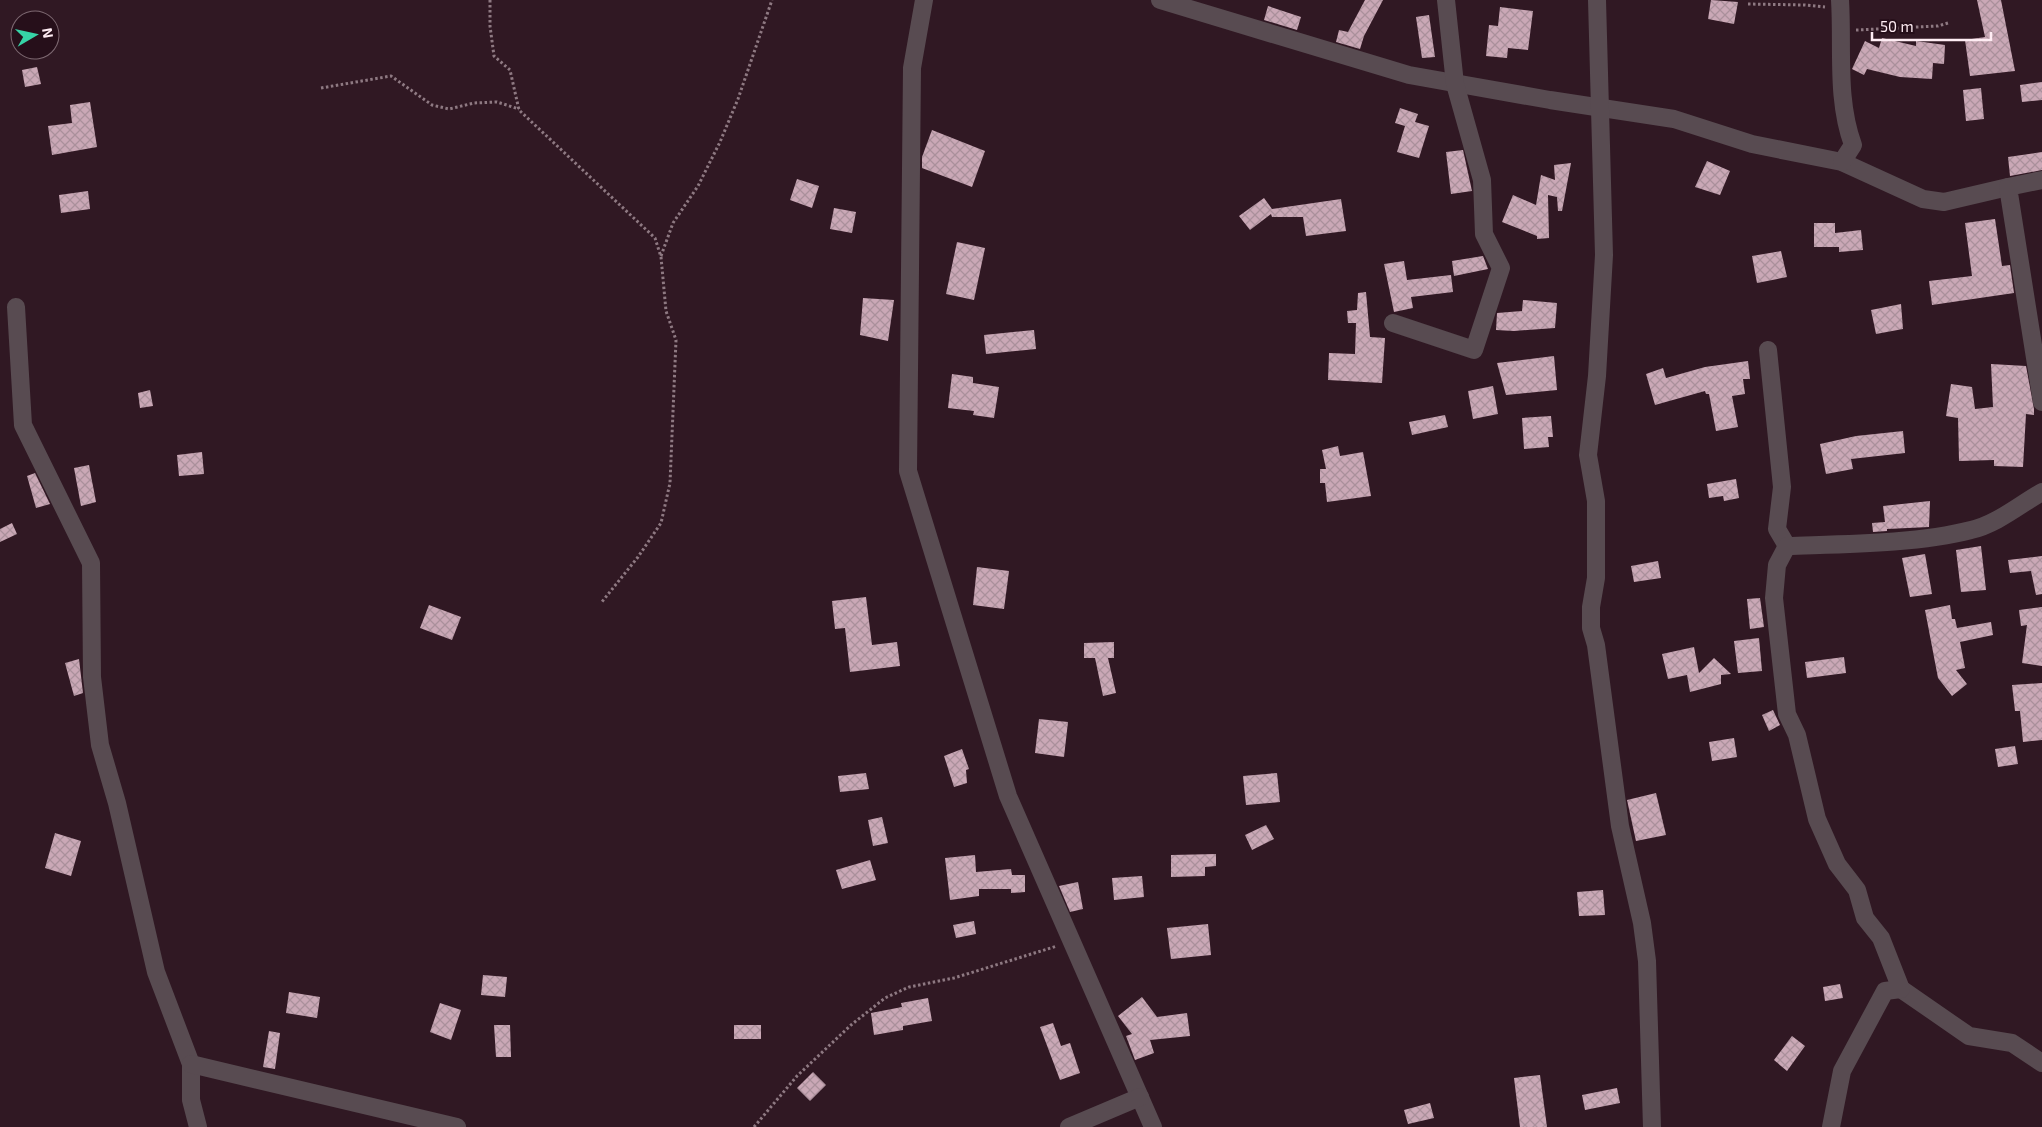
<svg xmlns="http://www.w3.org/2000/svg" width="2042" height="1127" font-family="'Exo 2',sans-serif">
	<defs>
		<pattern id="building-cross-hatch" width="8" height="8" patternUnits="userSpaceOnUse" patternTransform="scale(1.25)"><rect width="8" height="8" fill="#caa8b6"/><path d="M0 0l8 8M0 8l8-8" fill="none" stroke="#aa909b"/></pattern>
	</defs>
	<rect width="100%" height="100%" fill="#301823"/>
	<g fill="url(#building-cross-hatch)">
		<path d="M 1365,0 L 1383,0 L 1364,36 L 1360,49 L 1336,42 L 1339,30 L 1348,32 Z"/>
		<path d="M 1711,0 L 1738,2 L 1734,24 L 1708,19 Z"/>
		<path d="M 1977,0 L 2001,0 L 2015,71 L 1970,76 L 1965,40 L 1985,37 Z"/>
		<path d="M 1268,6 L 1301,17 L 1297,30 L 1264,20 Z"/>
		<path d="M 1500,7 L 1533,11 L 1528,50 L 1508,48 L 1507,58 L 1486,56 L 1489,25 L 1498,26 Z"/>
		<path d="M 1429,15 L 1435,57 L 1422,58 L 1416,17 Z"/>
		<path d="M 1882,38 L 1916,46 L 1916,41 L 1945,45 L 1944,64 L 1933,63 L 1932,79 L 1900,77 L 1867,69 L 1864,75 L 1852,69 L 1865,41 L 1879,48 Z"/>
		<path d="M 37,67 L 41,84 L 25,87 L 22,70 Z"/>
		<path d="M 2042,82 L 2042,100 L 2022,102 L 2020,85 Z"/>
		<path d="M 1981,88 L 1984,119 L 1966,121 L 1963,90 Z"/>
		<path d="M 90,102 L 97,147 L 52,155 L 48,126 L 72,123 L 70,105 Z"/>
		<path d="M 1400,108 L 1418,114 L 1415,122 L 1429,126 L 1419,158 L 1397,152 L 1405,126 L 1395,123 Z"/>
		<path d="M 932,130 L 985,151 L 972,187 L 922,168 L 922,157 Z"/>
		<path d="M 1463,150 L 1472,191 L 1451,194 L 1446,152 Z"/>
		<path d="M 2042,152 L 2042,170 L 2010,176 L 2008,157 Z"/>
		<path d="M 1707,161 L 1730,171 L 1720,195 L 1695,187 Z"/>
		<path d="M 1571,163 L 1562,211 L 1558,211 L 1557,197 L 1548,195 L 1549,238 L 1537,239 L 1537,236 L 1502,222 L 1513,195 L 1536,205 L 1541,175 L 1555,180 L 1554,165 Z"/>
		<path d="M 797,179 L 819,186 L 812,208 L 790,200 Z"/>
		<path d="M 88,191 L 90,209 L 61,213 L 59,195 Z"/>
		<path d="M 1264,198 L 1272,209 L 1341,199 L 1346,231 L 1306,236 L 1303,217 L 1272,217 L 1271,214 L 1250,230 L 1239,216 Z"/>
		<path d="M 834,208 L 856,212 L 852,233 L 830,229 Z"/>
		<path d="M 1995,219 L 2002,266 L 2010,265 L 2014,293 L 1932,305 L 1929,281 L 1972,276 L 1965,223 Z"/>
		<path d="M 1814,223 L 1835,223 L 1835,233 L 1861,230 L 1863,250 L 1839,252 L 1839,247 L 1814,247 Z"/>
		<path d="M 957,242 L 985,248 L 974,300 L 946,294 Z"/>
		<path d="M 1781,251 L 1787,277 L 1757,283 L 1752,256 Z"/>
		<path d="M 1483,256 L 1488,269 L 1454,276 L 1452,261 Z"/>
		<path d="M 1404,261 L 1407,280 L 1451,275 L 1453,292 L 1411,297 L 1413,308 L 1394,312 L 1384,264 Z"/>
		<path d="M 1366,292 L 1370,337 L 1385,338 L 1382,383 L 1328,380 L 1329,353 L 1355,354 L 1356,323 L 1348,323 L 1347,311 L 1357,310 L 1358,293 Z"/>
		<path d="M 863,298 L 894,300 L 888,341 L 860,335 Z"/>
		<path d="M 1523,300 L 1557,303 L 1555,328 L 1514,331 L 1496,330 L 1497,313 L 1522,311 Z"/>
		<path d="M 1901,304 L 1903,329 L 1876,334 L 1871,310 Z"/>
		<path d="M 1034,330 L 1036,349 L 986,354 L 984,335 Z"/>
		<path d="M 1554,356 L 1557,390 L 1506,395 L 1497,363 Z"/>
		<path d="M 1748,361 L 1750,379 L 1743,379 L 1745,394 L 1732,396 L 1738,427 L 1716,431 L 1709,394 L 1706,394 L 1705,391 L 1655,405 L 1646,374 L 1663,368 L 1666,378 L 1705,367 Z"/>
		<path d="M 1991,364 L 2026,366 L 2034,409 L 2034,415 L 2026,414 L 2023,467 L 1994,466 L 1994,460 L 1959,461 L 1958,418 L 1946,416 L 1951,384 L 1972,387 L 1975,409 L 1993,407 Z"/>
		<path d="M 952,374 L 973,377 L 973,383 L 999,387 L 994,418 L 973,415 L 974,411 L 948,408 Z"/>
		<path d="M 1493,386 L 1498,414 L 1473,419 L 1468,391 Z"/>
		<path d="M 150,390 L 153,406 L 140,408 L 138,393 Z"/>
		<path d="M 1445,415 L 1448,427 L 1412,435 L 1409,422 Z"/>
		<path d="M 1551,416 L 1553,437 L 1548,437 L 1549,447 L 1524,449 L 1522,418 Z"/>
		<path d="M 1903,431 L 1905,453 L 1851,459 L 1853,469 L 1826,474 L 1820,444 L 1856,436 Z"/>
		<path d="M 1338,446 L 1340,456 L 1363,452 L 1371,496 L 1327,502 L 1325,483 L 1320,483 L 1320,469 L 1326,469 L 1322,450 Z"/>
		<path d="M 202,452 L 204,474 L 179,476 L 177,455 Z"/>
		<path d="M 89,465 L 96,502 L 81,506 L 74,468 Z"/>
		<path d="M 35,473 L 50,504 L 36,508 L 27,476 Z"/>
		<path d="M 1736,479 L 1739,498 L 1724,501 L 1723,496 L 1709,498 L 1707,484 Z"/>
		<path d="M 1930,501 L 1929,527 L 1887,529 L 1887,531 L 1873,532 L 1872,523 L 1885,522 L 1883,506 Z"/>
		<path d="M 12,523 L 17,534 L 0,542 L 0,529 Z"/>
		<path d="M 1981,546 L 1986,590 L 1961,592 L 1956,550 Z"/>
		<path d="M 1925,554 L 1932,594 L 1910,597 L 1902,558 Z"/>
		<path d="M 2042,556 L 2042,594 L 2036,595 L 2031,571 L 2010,573 L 2008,560 Z"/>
		<path d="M 1658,561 L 1661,578 L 1634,582 L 1631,566 Z"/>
		<path d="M 977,567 L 1009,571 L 1004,609 L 973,605 Z"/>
		<path d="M 866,597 L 872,645 L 897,642 L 900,666 L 850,672 L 845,628 L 835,629 L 832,601 Z"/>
		<path d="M 1760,598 L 1764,627 L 1750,629 L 1747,599 Z"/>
		<path d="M 429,605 L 461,617 L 452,640 L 420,628 Z"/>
		<path d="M 1950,605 L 1952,619 L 1955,619 L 1957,628 L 1991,622 L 1993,635 L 1960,642 L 1965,668 L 1956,670 L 1967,684 L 1952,696 L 1938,678 L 1925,610 Z"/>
		<path d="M 2042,607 L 2042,666 L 2022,663 L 2027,625 L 2021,626 L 2019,610 Z"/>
		<path d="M 1759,638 L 1762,671 L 1738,673 L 1734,641 Z"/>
		<path d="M 1114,642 L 1114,658 L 1108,658 L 1116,693 L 1103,696 L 1095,658 L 1084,658 L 1084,643 Z"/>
		<path d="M 1694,647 L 1699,673 L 1714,658 L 1731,674 L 1721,675 L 1721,684 L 1690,692 L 1687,675 L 1668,679 L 1662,654 Z"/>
		<path d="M 1844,657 L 1846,673 L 1807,678 L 1805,662 Z"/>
		<path d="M 79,659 L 83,693 L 74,696 L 65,663 Z"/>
		<path d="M 2042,683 L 2042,740 L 2023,742 L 2020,711 L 2015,711 L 2012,685 Z"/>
		<path d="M 1773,710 L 1780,725 L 1769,731 L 1762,715 Z"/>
		<path d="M 1039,719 L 1068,722 L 1064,757 L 1035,753 Z"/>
		<path d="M 1734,738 L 1737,757 L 1712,761 L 1709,742 Z"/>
		<path d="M 2015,746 L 2018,764 L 1998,767 L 1995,749 Z"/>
		<path d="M 962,749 L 969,769 L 966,770 L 967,783 L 954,787 L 944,756 Z"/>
		<path d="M 866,773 L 869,789 L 840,792 L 838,776 Z"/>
		<path d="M 1277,773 L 1280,802 L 1246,805 L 1243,776 Z"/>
		<path d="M 1656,793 L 1666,835 L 1636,841 L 1627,800 Z"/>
		<path d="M 882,817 L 888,843 L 873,846 L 868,820 Z"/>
		<path d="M 1266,825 L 1274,839 L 1252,850 L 1245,835 Z"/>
		<path d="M 55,833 L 81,841 L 71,876 L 45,868 Z"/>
		<path d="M 1216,854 L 1216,866 L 1205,867 L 1205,876 L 1171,877 L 1171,855 Z"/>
		<path d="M 975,855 L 976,872 L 1011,869 L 1012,875 L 1025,875 L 1025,892 L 1011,893 L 1011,889 L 979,889 L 979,896 L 950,900 L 945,858 Z"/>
		<path d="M 870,860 L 876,880 L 842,889 L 836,870 Z"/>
		<path d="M 1142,876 L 1144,897 L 1114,900 L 1112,878 Z"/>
		<path d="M 1078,882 L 1083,909 L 1070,912 L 1059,886 Z"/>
		<path d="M 1603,890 L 1605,915 L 1579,916 L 1577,892 Z"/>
		<path d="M 974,921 L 976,934 L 956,938 L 953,925 Z"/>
		<path d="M 1208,924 L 1211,955 L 1171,959 L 1167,928 Z"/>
		<path d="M 483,975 L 507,977 L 505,997 L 481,995 Z"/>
		<path d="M 1840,984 L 1843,998 L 1825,1001 L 1823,987 Z"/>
		<path d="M 289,992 L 320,997 L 317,1018 L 286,1013 Z"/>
		<path d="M 1142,997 L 1157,1017 L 1187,1013 L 1190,1036 L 1150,1040 L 1154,1053 L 1135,1060 L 1126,1036 L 1132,1034 L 1118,1016 Z"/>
		<path d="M 928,998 L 932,1021 L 903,1026 L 903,1030 L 874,1035 L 871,1013 L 902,1007 L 901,1003 Z"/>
		<path d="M 440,1003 L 461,1010 L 451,1040 L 430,1032 Z"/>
		<path d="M 1053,1023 L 1061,1046 L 1070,1043 L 1080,1073 L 1060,1080 L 1040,1027 Z"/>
		<path d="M 494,1025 L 510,1025 L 511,1057 L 496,1057 Z"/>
		<rect x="734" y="1025" width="27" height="14"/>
		<path d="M 269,1031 L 280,1033 L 275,1069 L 263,1067 Z"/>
		<path d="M 1792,1036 L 1805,1046 L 1787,1071 L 1774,1060 Z"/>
		<path d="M 813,1072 L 826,1085 L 810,1101 L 797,1088 Z"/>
		<path d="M 1540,1075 L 1547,1127 L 1520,1127 L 1514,1078 Z"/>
		<path d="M 1617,1088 L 1620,1103 L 1585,1110 L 1582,1095 Z"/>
		<path d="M 1430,1103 L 1434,1118 L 1408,1124 L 1404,1110 Z"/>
	</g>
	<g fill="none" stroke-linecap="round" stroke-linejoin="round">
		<g stroke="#8e7982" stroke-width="3" stroke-dasharray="2.5 2.5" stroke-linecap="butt">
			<path d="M 490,0 L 490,26 L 494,56 L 510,70 L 519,110 L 655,238 L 661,257 L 666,311 L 676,340 L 670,483 L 661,523 L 638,557 L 601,603"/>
			<path d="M 1748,4 L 1805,5 L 1825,7"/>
			<path d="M 1856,30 L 1938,26 L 1948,23"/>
			<path d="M 321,88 L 391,76 L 432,105 L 449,109 L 474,103 L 497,102 L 519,109"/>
			<path d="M 661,256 L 673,223 L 698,186 L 720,142 L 738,99 L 772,0"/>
			<path d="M 754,1127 L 797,1076 L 851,1025 L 885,998 L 909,987 L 954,978 L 1057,946"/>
		</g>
		<g stroke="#584b51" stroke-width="18">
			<path d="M 924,0 L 912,68 L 908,471 L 1008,796 L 1153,1127"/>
			<path d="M 1160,0 L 1409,75 L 1550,100 L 1674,119 L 1752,144 L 1842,162 L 1923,199 L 1944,202 L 2008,187"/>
			<path d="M 1597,0 L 1604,255 L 1597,376 L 1588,455 L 1596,501 L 1596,578 L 1591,607 L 1591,628 L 1596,645 L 1620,826 L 1642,923 L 1647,961 L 1652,1127"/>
			<path d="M 1840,0 C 1843,48 1836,99 1853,145 L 1842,162"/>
			<path d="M 2042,180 L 2008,187 L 2042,402"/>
			<path d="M 16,307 L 23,425 L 91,563 L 92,677 L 100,745 L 117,803 L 156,972 L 191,1064 L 191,1100 L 198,1127"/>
			<path d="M 1393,323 L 1474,350 L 1501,268 L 1484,234 L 1482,180 L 1455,84 L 1446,0"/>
			<path d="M 1768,350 L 1782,487 L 1777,529 L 1787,546"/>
			<path d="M 1901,989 L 1969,1036 L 2012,1043 L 2042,1063"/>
			<path d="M 191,1064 L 457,1127"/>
			<path d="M 1069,1127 L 1140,1097"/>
			<path d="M 1831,1127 L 1842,1071 L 1885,991 L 1901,989 L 1881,938 L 1865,918 L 1857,890 L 1837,864 L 1817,819 L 1797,735 L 1787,714 L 1774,598 L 1777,565 L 1787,546 C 1843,544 1917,544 1971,530 C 1997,524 2019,505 2042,492"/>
		</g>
	</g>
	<g transform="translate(35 35) rotate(81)"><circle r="24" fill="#260f1a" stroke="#7d6871"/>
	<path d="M0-4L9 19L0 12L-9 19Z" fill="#36d4a7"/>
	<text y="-8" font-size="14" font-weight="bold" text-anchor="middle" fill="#ffedf4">N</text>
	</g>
	<path d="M1872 32v8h119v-8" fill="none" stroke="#ffedf4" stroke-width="2.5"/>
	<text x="1880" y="32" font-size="15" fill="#ffedf4" stroke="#260f1a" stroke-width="4" paint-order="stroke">50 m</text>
</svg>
